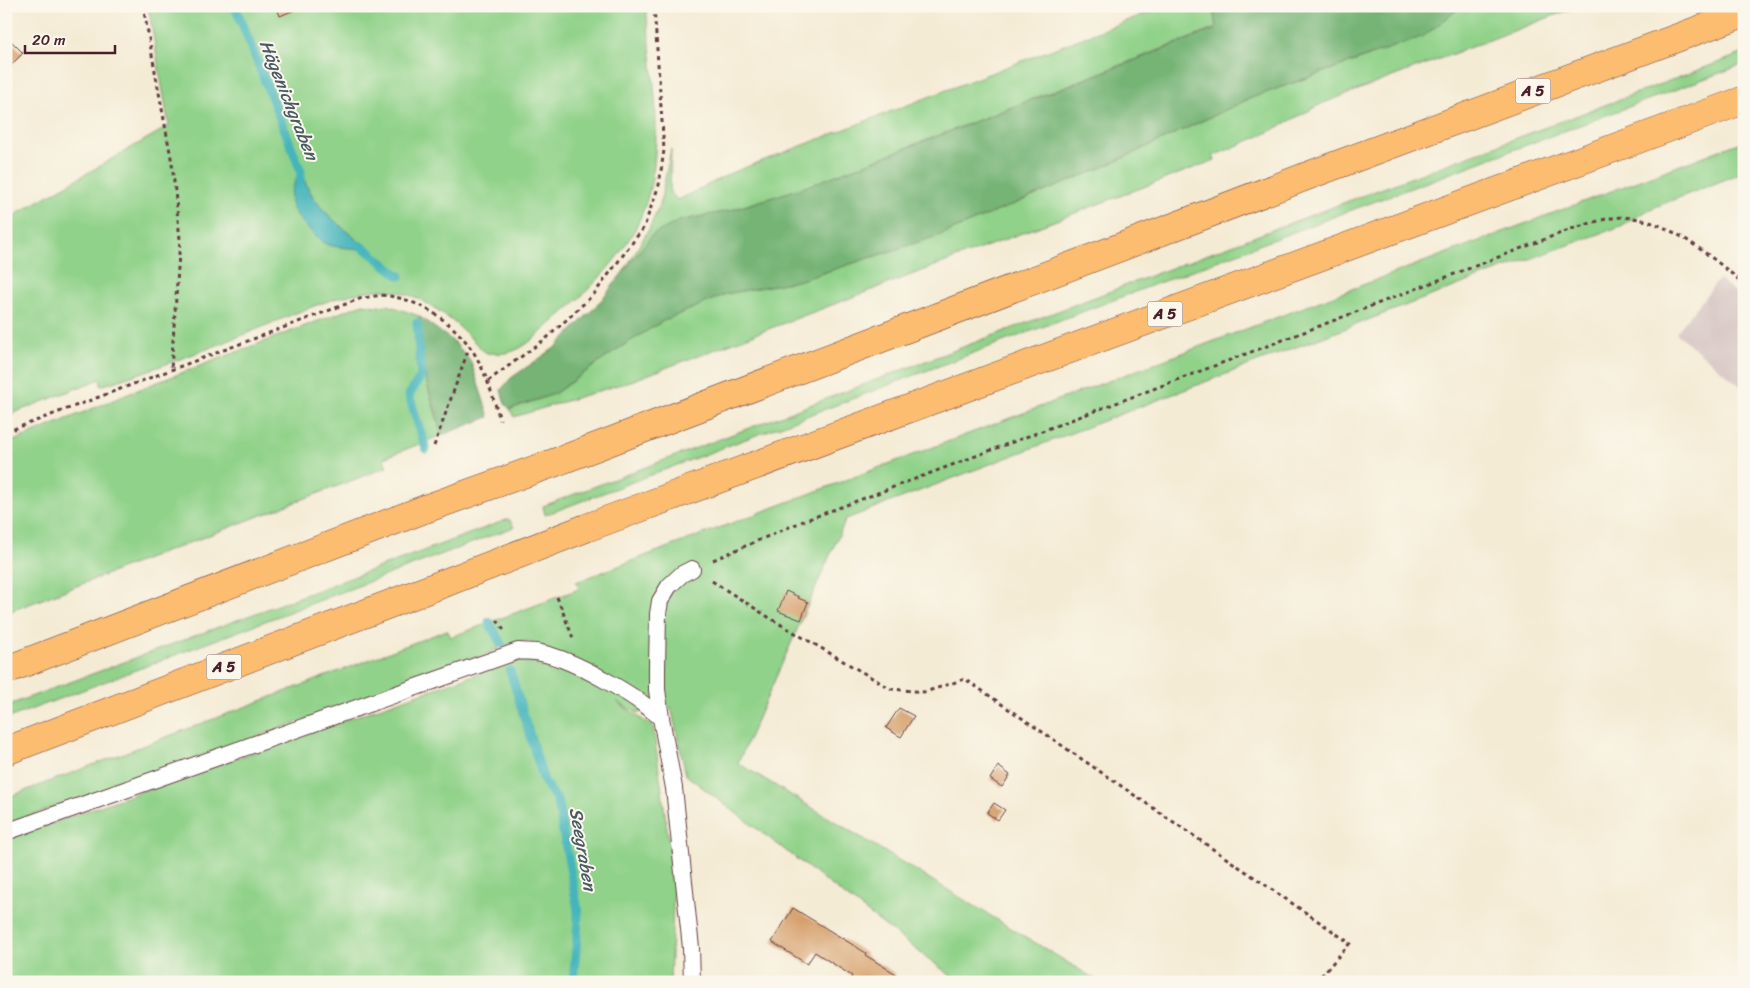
<svg xmlns="http://www.w3.org/2000/svg" width="1750" height="988" font-family="Sriracha,sans-serif">
	<rect width="100%" height="100%" fill="#fbf7ec"/>
	<filter id="ink" filterUnits="userSpaceOnUse"><feTurbulence type="fractalNoise" baseFrequency=".02" numOctaves="2"/><feDisplacementMap in="SourceGraphic" scale="10" xChannelSelector="R" yChannelSelector="G"/><feConvolveMatrix kernelMatrix="1 2 1 2 8 2 1 2 1" color-interpolation-filters="sRGB"/></filter>
	<filter id="wash" filterUnits="userSpaceOnUse"><feTurbulence type="fractalNoise" baseFrequency=".0096" numOctaves="4" result="noise"/><feDisplacementMap in="SourceGraphic" scale="20" xChannelSelector="R" yChannelSelector="G"/><feGaussianBlur stdDeviation="1.12" result="paint"/><feColorMatrix in="noise" values="0 0 0 0 0 0 0 0 0 0 0 0 0 0 0 0 0 1.4 0 .05"/><feComposite in="paint" operator="in"/></filter>
	<g filter="url(#wash)">
		<rect width="100%" height="100%" fill="#f4ebd4"/>
		<path fill="#d1bfbe" d="M 1719,279 L 1744,299 L 1744,389 L 1676,333 Z"/>
		<g fill="#90d289" stroke="#6d785a">
			<path d="M 148,6 L 646,6 C 652,77 670,163 635,229 C 615,266 582,297 550,324 C 534,338 518,356 495,353 C 493,353 490,354 487,353 C 481,350 470,337 465,332 C 437,307 407,285 367,291 C 326,298 288,317 250,332 C 201,352 151,370 101,386 L 100,379 L 6,416 L 6,220 L 169,126 Z"/>
			<path d="M 1165,6 L 1213,6 L 1216,28 L 805,187 L 728,211 L 679,221 L 624,271 L 649,229 L 660,204 L 671,149 L 670,193 L 678,200 L 731,173 Z"/>
			<path d="M 1462,6 L 1579,6 L 1321,104 L 1269,132 L 1213,156 L 1215,160 L 631,381 L 514,417 L 510,409 L 554,394 L 624,345 L 663,321 L 726,294 L 801,280 L 940,235 L 1108,165 L 1251,98 L 1369,56 Z"/>
			<path d="M 1744,53 L 1744,64 L 1341,214 L 545,515 L 543,506 L 1359,197 Z"/>
			<path d="M 1744,141 L 1744,172 L 1650,209 L 1621,226 L 1475,279 L 846,519 L 738,763 L 1100,982 L 959,982 L 686,775 L 671,707 L 637,713 L 617,702 L 653,727 L 674,878 L 670,982 L 6,982 L 6,839 L 499,666 L 519,661 L 534,661 L 530,640 L 504,646 L 457,667 L 6,824 L 6,798 L 447,630 L 451,637 L 579,589 L 576,582 Z"/>
			<path d="M 363,304 L 376,306 L 388,305 L 419,316 L 425,377 L 442,435 L 384,458 L 387,467 L 6,613 L 6,444 L 155,383 Z"/>
			<path d="M 509,519 L 514,527 L 6,719 L 6,706 Z"/>
		</g>
		<g fill="#74b475" stroke="#5f6a50">
			<path d="M 1213,6 L 1462,6 L 1424,36 L 1251,98 L 1108,165 L 940,235 L 801,280 L 726,294 L 663,321 L 624,345 L 554,394 L 510,409 L 505,404 L 501,390 L 511,378 L 556,347 L 599,303 L 652,235 L 679,221 L 728,211 L 805,187 L 1216,29 Z"/>
			<path d="M 419,316 L 454,342 L 471,362 L 489,417 L 442,435 L 425,377 Z"/>
		</g>
		<path fill="#45b5bb" stroke="#486a73" d="M 301,171 C 314,211 339,222 368,250 C 357,248 335,248 326,244 C 316,239 293,214 291,203 C 289,191 295,181 301,171 Z"/>
		<g fill="none" stroke-linecap="round" stroke-linejoin="round">
			<g stroke="#45b5bb" stroke-width="9">
				<path d="M 235,6 L 301,171 L 300,183"/>
				<path d="M 359,245 C 373,253 385,266 400,276"/>
				<path d="M 417,323 L 421,376 L 409,395 L 426,449"/>
				<path d="M 489,622 L 501,644"/>
				<path d="M 510,671 L 544,781 L 557,800 L 578,910 L 577,937 L 573,982"/>
			</g>
		</g>
		<g id="blocks">
			<g fill="#d59f6a">
				<path d="M 276,6 L 304,6 L 280,16 Z"/>
				<path d="M 6,36 L 23,53 L 6,70 Z"/>
				<path d="M 786,591 L 799,597 L 798,598 L 808,602 L 801,620 L 778,611 Z"/>
				<path d="M 899,708 L 914,716 L 901,737 L 886,728 Z"/>
				<path d="M 998,766 L 1010,775 L 1002,787 L 990,779 Z"/>
				<path d="M 994,803 L 1005,810 L 998,820 L 987,813 Z"/>
				<path d="M 793,908 L 866,953 L 865,955 L 896,974 L 894,977 L 903,982 L 848,982 L 852,976 L 815,952 L 807,964 L 772,942 Z"/>
			</g>
		</g>
	</g>
	<g filter="url(#ink)">
		<use href="#blocks" fill-opacity="0" stroke="#643e44" stroke-width="1"/>
		<g fill="none" stroke-linecap="round" stroke-linejoin="round">
			<g stroke="#643e44" stroke-width="18">
				<g id="service">
					<path d="M 692,569 L 682,574 L 669,586 L 660,601 L 658,614 L 657,667 L 657,690 L 661,718 L 674,788 L 691,948 L 692,982"/>
					<path d="M 6,832 L 518,651 C 525,652 534,651 541,653 C 575,660 635,695 661,718"/>
				</g>
			</g>
			<g stroke="#643e44" stroke-width="29">
				<g id="motorway">
					<path d="M 559,461 L 1323,170 L 1744,13"/>
					<path d="M 586,528 L 1744,100"/>
					<path d="M 6,670 L 425,509"/>
					<path d="M 6,751 L 442,584"/>
				</g>
			</g>
			<g stroke="#643e44" stroke-width="3" stroke-dasharray="4 4" stroke-linecap="butt">
				<path d="M 143,6 L 172,163 L 180,239 L 171,370"/>
				<path d="M 488,381 L 548,337 L 594,294 L 644,227 L 659,185 L 664,150 L 654,6"/>
				<path d="M 6,432 L 362,298 C 371,297 381,294 389,296 C 425,301 463,329 479,362 C 488,380 494,400 500,420"/>
				<path d="M 434,446 L 469,348"/>
				<path d="M 713,560 L 801,522 L 1296,335 L 1574,228 C 1586,225 1599,220 1611,218 C 1660,211 1709,255 1744,284"/>
				<path d="M 712,581 L 773,620 L 891,689 L 925,692 L 965,679 L 1350,943 L 1316,982"/>
				<path d="M 557,597 L 573,638"/>
				<path d="M 497,620 L 505,632"/>
			</g>
			<use href="#service" stroke="#fff" stroke-width="16"/>
			<use href="#motorway" stroke="#fcbd6f" stroke-width="28"/>
			<g stroke="#643e44" stroke-width="29" stroke-linecap="butt">
				<g id="motorway-bridge">
					<path d="M 425,509 L 559,461"/>
					<path d="M 442,584 L 586,528"/>
				</g>
			</g>
			<use href="#motorway-bridge" stroke="#fcbd6f" stroke-width="28"/>
		</g>
	</g>
	<g text-anchor="middle" stroke-width="4" stroke-linejoin="round" paint-order="stroke">
		<g fill="#fbf7ec" stroke="#7f6065" stroke-width="1">
			<rect x="1515.5" y="78.5" width="35" height="25" rx="4"/>
			<rect x="1147.5" y="301.5" width="35" height="25" rx="4"/>
			<rect x="206.5" y="654.5" width="35" height="25" rx="4"/>
		</g>
		<g font-size="15" font-weight="bold" fill="#4a1f2b">
			<text x="1533" y="96">A 5</text>
			<text x="1165" y="319">A 5</text>
			<text x="224" y="672">A 5</text>
		</g>
		<g font-size="18" font-style="italic" fill="#485b65" stroke="#fbf7ec">
			<text transform="translate(289 100) rotate(68)" y="6">Hägenichgraben</text>
			<text transform="translate(583 849) rotate(80)" y="6">Seegraben</text>
		</g>
	</g>
	<rect width="1750" height="988" fill="none" stroke="#fbf7ec" stroke-width="25"/>
	<path d="M25 45v8h90v-8" fill="none" stroke="#4a1f2b" stroke-width="2.5"/>
	<text x="32" y="45" font-size="15" fill="#4a1f2b" stroke="#fbf7ec" stroke-width="4" paint-order="stroke">20 m</text>
</svg>
